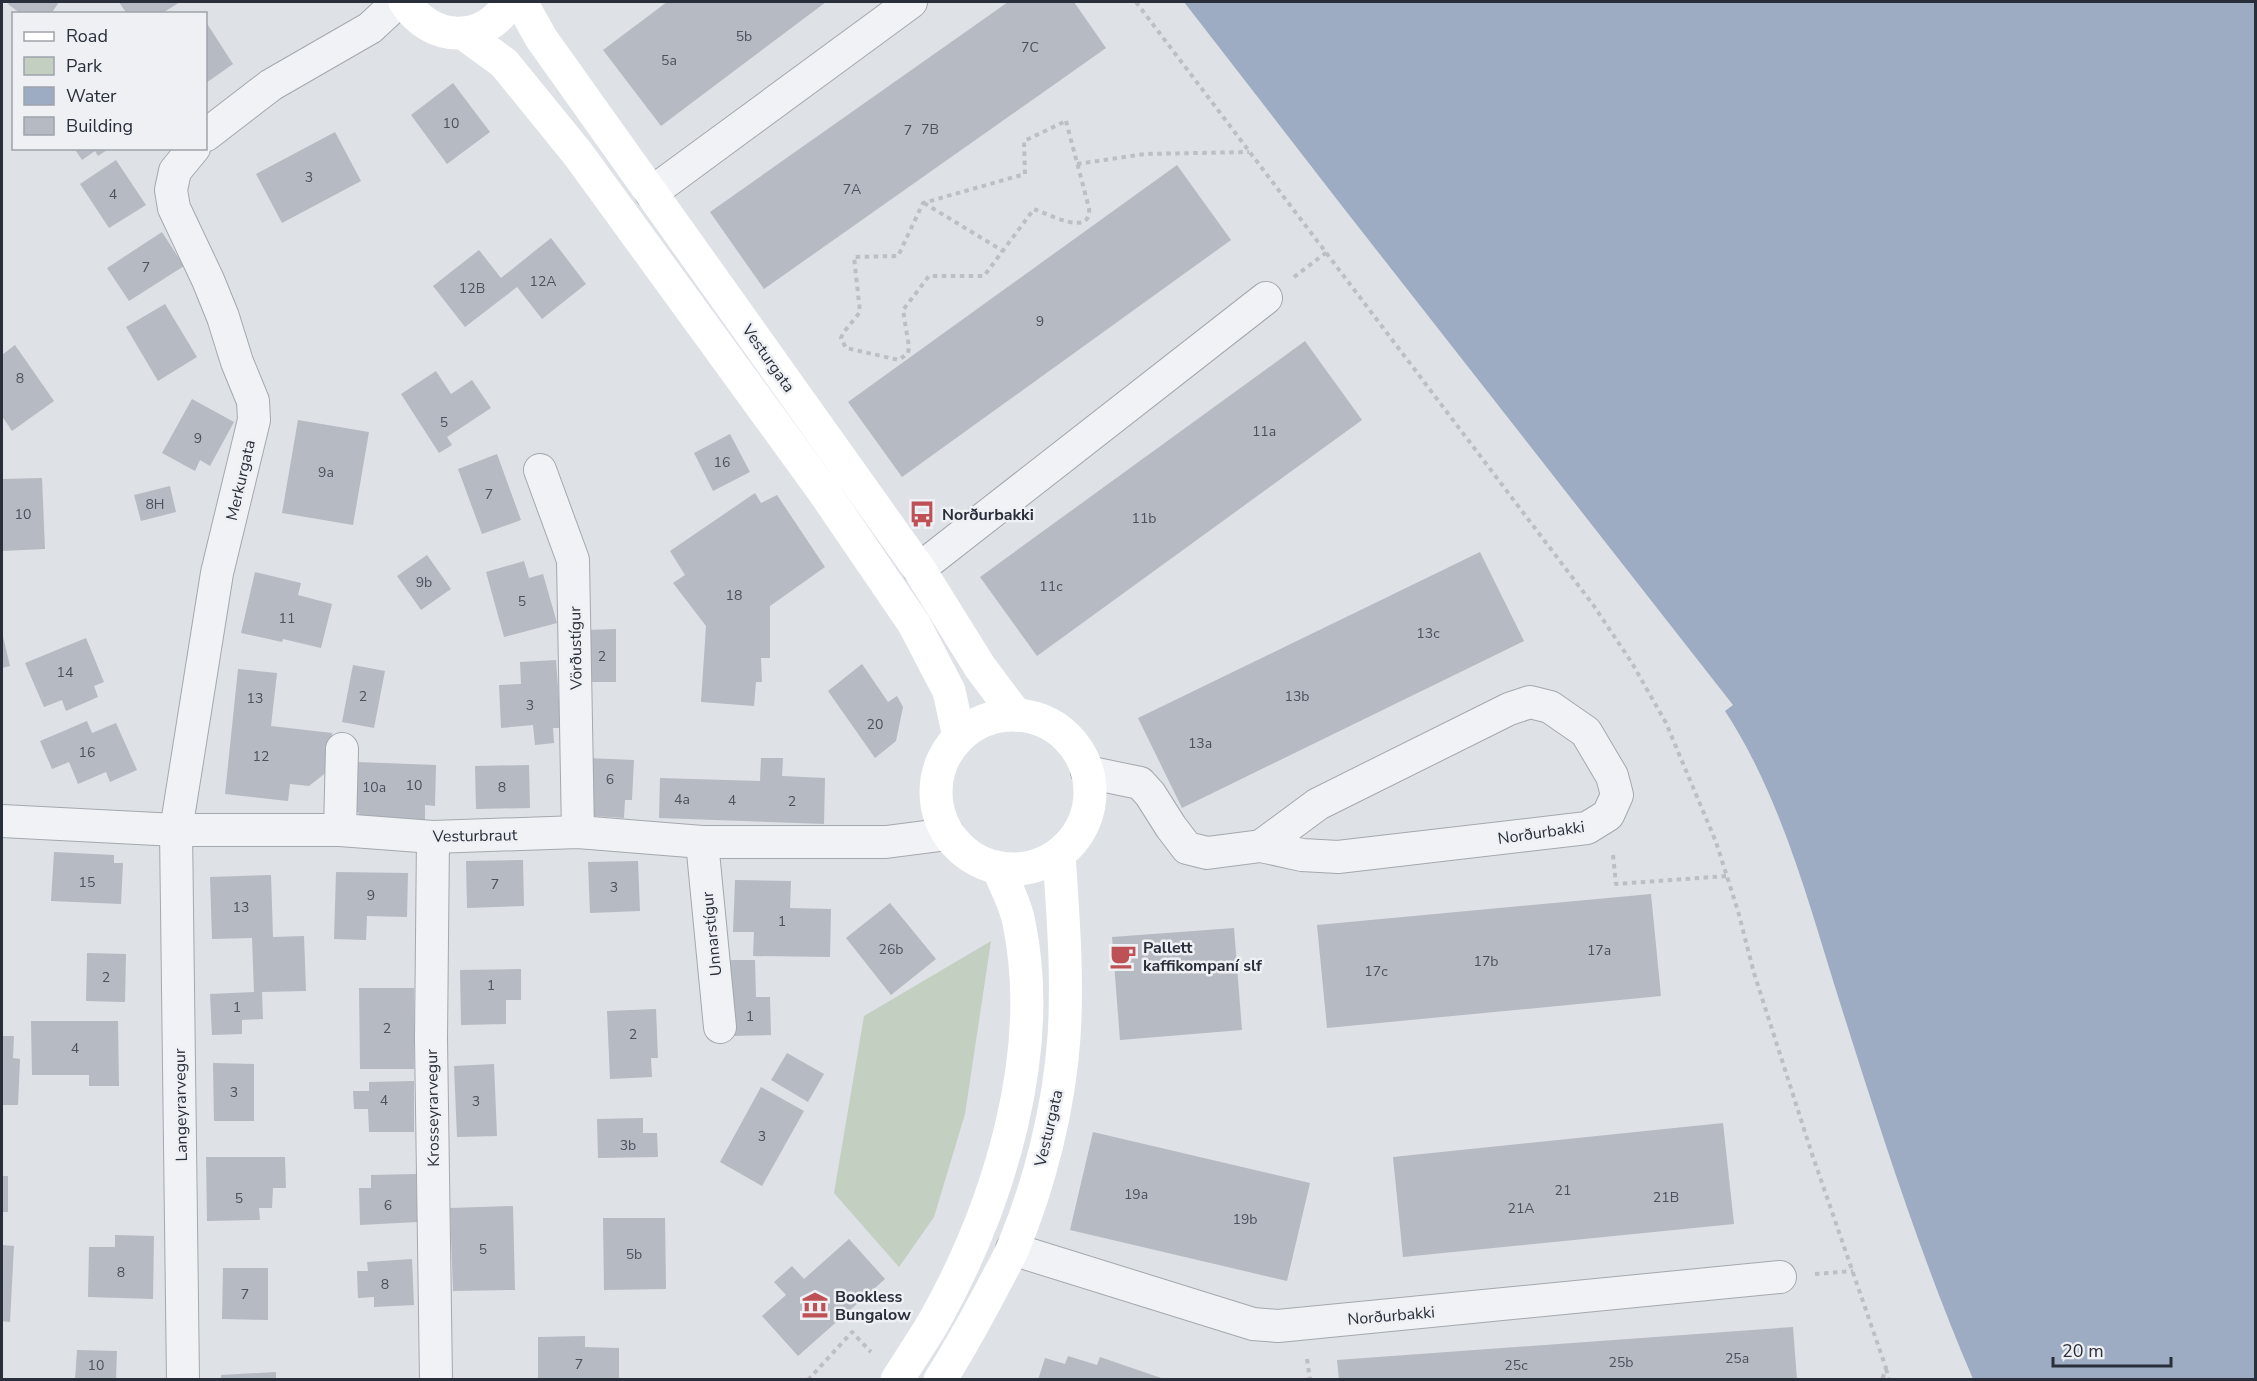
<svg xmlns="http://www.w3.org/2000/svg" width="2257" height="1381" font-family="'Nunito Sans',sans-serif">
	<rect width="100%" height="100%" fill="#dee1e6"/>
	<path fill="#c3cfc1" d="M 991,941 L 965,1114 L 934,1217 L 899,1267 L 834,1193 L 864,1016 Z"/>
	<path fill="#9dacc2" d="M 1184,2 L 2255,2 L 2255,1379 L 1973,1379 C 1921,1258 1881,1132 1841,1006 C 1810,908 1782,798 1725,711 L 1733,705 L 1342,206 Z"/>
	<g fill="#b6bac2">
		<path d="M 10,2 L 59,2 L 51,14 L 21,14 L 8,4 Z"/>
		<path d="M 119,2 L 180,2 L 161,14 L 127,14 Z"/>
		<path d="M 667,2 L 826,2 L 661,126 L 603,50 Z"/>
		<path d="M 1008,2 L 1074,2 L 1106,48 L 764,289 L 710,212 Z"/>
		<path d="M 206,22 L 233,64 L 206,83 Z"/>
		<path d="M 453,83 L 490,132 L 447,164 L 411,115 Z"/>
		<path d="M 335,132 L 361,181 L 282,223 L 256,174 Z"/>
		<path d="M 74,148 L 110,148 L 98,156 L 95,151 L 82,160 Z"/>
		<path d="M 116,160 L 146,205 L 109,228 L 80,184 Z"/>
		<path d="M 1177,165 L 1231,240 L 902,477 L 848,402 Z"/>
		<path d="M 162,232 L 184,266 L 129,301 L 107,268 Z"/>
		<path d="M 551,238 L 586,284 L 542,319 L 517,287 L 465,327 L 433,286 L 479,250 L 501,278 Z"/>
		<path d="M 165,304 L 197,357 L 158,381 L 126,327 Z"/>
		<path d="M 1305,341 L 1362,420 L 1037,656 L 980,577 Z"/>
		<path d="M 15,345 L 54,401 L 12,431 L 2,416 L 2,355 Z"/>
		<path d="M 436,371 L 451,394 L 472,380 L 491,408 L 447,437 L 452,445 L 439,453 L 401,394 Z"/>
		<path d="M 192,399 L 234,422 L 210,466 L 200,460 L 195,471 L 162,453 Z"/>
		<path d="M 298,420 L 369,432 L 353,525 L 282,513 Z"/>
		<path d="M 730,434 L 750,472 L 713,491 L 694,453 Z"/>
		<path d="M 497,454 L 521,520 L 482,534 L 458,469 Z"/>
		<path d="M 42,478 L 45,549 L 2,551 L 2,479 Z"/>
		<path d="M 170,486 L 176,512 L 141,521 L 134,495 Z"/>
		<path d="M 755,493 L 761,503 L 777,495 L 825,567 L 770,606 L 770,658 L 761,658 L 762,682 L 756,682 L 754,706 L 701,702 L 706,626 L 673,583 L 685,575 L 670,551 Z"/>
		<path d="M 1480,552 L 1524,641 L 1182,808 L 1138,718 Z"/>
		<path d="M 427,555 L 451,589 L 421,610 L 397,576 Z"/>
		<path d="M 524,561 L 529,578 L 543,574 L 557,623 L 504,637 L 486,572 Z"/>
		<path d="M 255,572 L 301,583 L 298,595 L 332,604 L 321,648 L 283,639 L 282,642 L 241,633 Z"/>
		<path d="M 616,629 L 616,682 L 587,682 L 586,630 Z"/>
		<path d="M 2,632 L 10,666 L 2,668 Z"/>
		<path d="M 86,638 L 104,682 L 94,686 L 98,697 L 66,711 L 62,700 L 44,707 L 25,663 Z"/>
		<path d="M 556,660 L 561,728 L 553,728 L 554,743 L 535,745 L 533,725 L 501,728 L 499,685 L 521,684 L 520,662 Z"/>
		<path d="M 862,664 L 888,702 L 897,696 L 903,707 L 896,741 L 875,758 L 828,691 Z"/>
		<path d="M 353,665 L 385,671 L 374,728 L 342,722 Z"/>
		<path d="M 238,669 L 277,673 L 271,726 L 332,733 L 328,771 L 309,786 L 290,784 L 288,801 L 225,794 Z"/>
		<path d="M 87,721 L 92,733 L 116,723 L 137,770 L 110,782 L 106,772 L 78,784 L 69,762 L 52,769 L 40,741 Z"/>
		<path d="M 587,758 L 634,760 L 632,800 L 625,800 L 624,818 L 593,816 L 594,798 L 586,798 Z"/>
		<path d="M 761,758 L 783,758 L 782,776 L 825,778 L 824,824 L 659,818 L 660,778 L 760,781 Z"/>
		<path d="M 357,762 L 436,765 L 435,806 L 425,805 L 425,822 L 363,819 L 356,810 Z"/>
		<path d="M 529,765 L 530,808 L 476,809 L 475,766 Z"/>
		<path d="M 54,852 L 114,855 L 114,863 L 123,863 L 121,904 L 51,901 Z"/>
		<path d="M 523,860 L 524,906 L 467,908 L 466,861 Z"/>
		<path d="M 638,861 L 640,911 L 590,913 L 588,862 Z"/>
		<path d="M 336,872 L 408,873 L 407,917 L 367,916 L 366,940 L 334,939 Z"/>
		<path d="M 271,875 L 273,937 L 304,936 L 306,991 L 262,992 L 263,1019 L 242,1020 L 242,1034 L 212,1035 L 210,994 L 254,992 L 252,938 L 212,939 L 210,877 Z"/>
		<path d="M 735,880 L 791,881 L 790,908 L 831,909 L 830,957 L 753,956 L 754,932 L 733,932 Z"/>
		<path d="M 1651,894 L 1661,996 L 1327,1028 L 1317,925 Z"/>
		<path d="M 890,903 L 936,959 L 891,995 L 846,938 Z"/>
		<path d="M 1234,928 L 1242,1030 L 1120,1040 L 1112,937 Z"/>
		<path d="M 87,953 L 126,954 L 125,1002 L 86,1001 Z"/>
		<path d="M 729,960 L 755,960 L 756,997 L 770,997 L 771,1035 L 730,1036 Z"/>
		<path d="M 521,969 L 521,1000 L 506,1000 L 506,1024 L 461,1025 L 460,970 Z"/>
		<path d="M 359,988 L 414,988 L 414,1069 L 360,1069 Z"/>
		<path d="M 656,1009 L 658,1058 L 651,1058 L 652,1077 L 610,1079 L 607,1011 Z"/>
		<path d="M 31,1021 L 118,1021 L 119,1086 L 89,1086 L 89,1075 L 32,1075 Z"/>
		<path d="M 2,1036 L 14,1036 L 13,1058 L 20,1059 L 18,1105 L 2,1105 Z"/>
		<path d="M 787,1053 L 824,1074 L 808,1102 L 771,1080 Z"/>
		<path d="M 213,1063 L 254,1064 L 254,1121 L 214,1121 Z"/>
		<path d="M 494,1064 L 497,1136 L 457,1137 L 454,1066 Z"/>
		<path d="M 414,1081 L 414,1132 L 369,1132 L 368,1109 L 354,1109 L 353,1091 L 369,1091 L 369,1082 Z"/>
		<path d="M 761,1087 L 804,1111 L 762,1186 L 720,1162 Z"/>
		<path d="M 643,1118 L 643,1133 L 657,1133 L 658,1157 L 598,1158 L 597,1119 Z"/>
		<path d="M 1723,1123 L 1734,1224 L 1403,1257 L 1393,1157 Z"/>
		<path d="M 1093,1132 L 1310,1183 L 1287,1281 L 1070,1230 Z"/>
		<path d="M 206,1157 L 285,1157 L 286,1188 L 273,1188 L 272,1208 L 259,1208 L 260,1220 L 207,1221 Z"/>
		<path d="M 416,1174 L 418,1222 L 360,1225 L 359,1188 L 371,1188 L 371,1175 Z"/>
		<rect x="2" y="1176" width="6" height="36"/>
		<path d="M 513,1206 L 515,1290 L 453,1291 L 450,1208 Z"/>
		<path d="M 603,1218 L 665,1218 L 666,1289 L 604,1290 Z"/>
		<path d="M 115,1235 L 154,1236 L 153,1299 L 88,1297 L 89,1247 L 115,1247 Z"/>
		<path d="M 849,1239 L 885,1279 L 798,1356 L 762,1316 L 786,1295 L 774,1282 L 792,1266 L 804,1279 Z"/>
		<path d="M 2,1245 L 14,1246 L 10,1322 L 2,1321 Z"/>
		<path d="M 412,1259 L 414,1305 L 374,1307 L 374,1297 L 358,1298 L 357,1271 L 368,1271 L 367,1262 Z"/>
		<path d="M 223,1268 L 268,1268 L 268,1320 L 222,1319 Z"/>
		<path d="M 1793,1327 L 1797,1380 L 1339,1380 L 1337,1360 Z"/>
		<path d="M 585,1336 L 585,1347 L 619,1348 L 619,1380 L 538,1380 L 538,1337 Z"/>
		<path d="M 77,1350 L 117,1351 L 116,1380 L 75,1380 Z"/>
		<path d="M 1068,1356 L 1097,1365 L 1100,1357 L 1167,1380 L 1038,1380 L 1045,1358 L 1065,1364 Z"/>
		<path d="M 276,1372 L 276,1380 L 221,1380 L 221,1375 Z"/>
	</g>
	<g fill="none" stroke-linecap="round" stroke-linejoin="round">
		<g stroke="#a4a8af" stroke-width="34">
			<g id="minor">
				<path d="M 206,135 L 271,85 L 370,28 L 398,2"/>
				<path d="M 651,193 L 911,2"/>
				<path d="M 540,470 L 573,560 L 578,832"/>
				<path d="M 919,569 L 1266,298"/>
				<path d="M 1087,772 L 1140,783 L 1150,794 L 1171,827 L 1187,848 L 1207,853 L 1261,846 L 1302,855 L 1338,857 L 1587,828 L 1608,815 L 1617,795 L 1612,776 L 1586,732 L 1550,707 L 1530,702 L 1509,709 L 1318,804 L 1261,846"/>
				<path d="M 2,821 L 176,830 L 340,830 L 433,837 L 578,832 L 702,842 L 886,842 L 948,834"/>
				<path d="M 340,830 L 342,749"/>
				<path d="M 433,837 L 431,1039 L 436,1380"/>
				<path d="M 702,842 L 720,1027"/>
				<path d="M 1012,1249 L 1253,1324 L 1278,1326 L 1780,1277"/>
				<path d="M 183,1380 L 176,830 L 217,573 L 254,420 L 253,401 L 237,362 L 223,317 L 208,280 L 174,208 L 171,190 L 175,171 L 194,148"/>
			</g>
		</g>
		<g stroke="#bdbfc5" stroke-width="4" stroke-dasharray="4.5 4.5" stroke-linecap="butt">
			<path d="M 1136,2 L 1594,606 L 1632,663 L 1666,723 L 1716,842 L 1738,911 L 1754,973 L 1812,1154 L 1886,1368 L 1882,1380"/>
			<path d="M 1066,121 L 1089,208 C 1092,238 1048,214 1034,209 L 984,276 L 929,276 L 903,310 L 909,347 L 908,353 L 899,360 L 846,348 L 841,338 L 843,333 L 860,312 L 854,257 L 898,256 L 923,203 L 1025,174 L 1024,141 Z"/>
			<path d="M 1077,164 L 1145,154 L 1249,152"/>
			<path d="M 924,203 L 1003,251"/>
			<path d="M 1294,277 L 1327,252"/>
			<path d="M 1613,855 L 1616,884 L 1727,876"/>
			<path d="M 1815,1274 L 1853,1271"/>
			<path d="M 1307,1359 L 1310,1380"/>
			<path d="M 1886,1369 L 1889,1380"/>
			<path d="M 808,1380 L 852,1332 L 871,1352"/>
		</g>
		<use href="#minor" stroke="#f1f2f5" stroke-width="32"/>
		<g stroke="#fff" stroke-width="33">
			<path d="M 405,2 C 431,42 484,45 510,2"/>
			<path d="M 521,2 L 541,38 L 919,569 L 980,667 L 1016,715"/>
			<path d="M 463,33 L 504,63 L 578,154 L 824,492 L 914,624 L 949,691 L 959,737"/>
			<circle cx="1013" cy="792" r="77"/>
			<path d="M 897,1380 C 910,1359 924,1339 936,1318 C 999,1204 1046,1053 1019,923 C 1016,905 1005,885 998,868"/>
			<path d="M 940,1380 C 960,1349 975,1321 992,1289 C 999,1275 1007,1262 1013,1248 C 1040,1183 1059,1108 1064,1037 C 1068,976 1063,915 1059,855"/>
		</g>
	</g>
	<defs>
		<g id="bus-bare" transform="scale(2.07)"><path d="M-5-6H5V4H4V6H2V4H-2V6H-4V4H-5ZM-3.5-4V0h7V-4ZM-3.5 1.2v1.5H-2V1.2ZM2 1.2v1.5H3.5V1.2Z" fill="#be5156" stroke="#eef0f4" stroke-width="2.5" paint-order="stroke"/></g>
		<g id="cafe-bare" transform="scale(2.07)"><path d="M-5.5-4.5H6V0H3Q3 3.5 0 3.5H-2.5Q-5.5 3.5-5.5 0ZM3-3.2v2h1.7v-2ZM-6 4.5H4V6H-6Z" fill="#be5156" stroke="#eef0f4" stroke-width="2.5" paint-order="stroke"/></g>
		<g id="museum-bare" transform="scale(2.07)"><path d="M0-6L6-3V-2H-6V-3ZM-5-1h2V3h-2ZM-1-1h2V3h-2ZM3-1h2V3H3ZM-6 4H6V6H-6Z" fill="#be5156" stroke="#eef0f4" stroke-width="2.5" paint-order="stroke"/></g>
	</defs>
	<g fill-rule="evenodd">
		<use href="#bus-bare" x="922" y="514"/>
		<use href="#cafe-bare" x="1123" y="956"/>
		<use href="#museum-bare" x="815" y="1305"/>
	</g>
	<g text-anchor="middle" stroke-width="5" stroke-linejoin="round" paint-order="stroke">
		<g font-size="14" fill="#4c515d">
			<text x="744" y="41">5b</text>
			<text x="1030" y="52">7C</text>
			<text x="669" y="65">5a</text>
			<text x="451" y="128">10</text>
			<text x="930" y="134">7B</text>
			<text x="908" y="135">7</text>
			<text x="309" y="182">3</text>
			<text x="852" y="194">7A</text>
			<text x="113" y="199">4</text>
			<text x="146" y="272">7</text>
			<text x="543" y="286">12A</text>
			<text x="472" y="293">12B</text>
			<text x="1040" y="326">9</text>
			<text x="20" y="383">8</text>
			<text x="444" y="427">5</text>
			<text x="1264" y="436">11a</text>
			<text x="198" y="443">9</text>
			<text x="722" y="467">16</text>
			<text x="326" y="477">9a</text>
			<text x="489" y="499">7</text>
			<text x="155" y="509">8H</text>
			<text x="23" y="519">10</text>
			<text x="1144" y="523">11b</text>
			<text x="424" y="587">9b</text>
			<text x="1051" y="591">11c</text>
			<text x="734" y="600">18</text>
			<text x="522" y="606">5</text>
			<text x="287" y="623">11</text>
			<text x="1428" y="638">13c</text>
			<text x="602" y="661">2</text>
			<text x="65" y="677">14</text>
			<text x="363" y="701">2</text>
			<text x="1297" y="701">13b</text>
			<text x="255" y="703">13</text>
			<text x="530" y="710">3</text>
			<text x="875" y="729">20</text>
			<text x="1200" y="748">13a</text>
			<text x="87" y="757">16</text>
			<text x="261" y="761">12</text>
			<text x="610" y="784">6</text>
			<text x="414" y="790">10</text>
			<text x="374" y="792">10a</text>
			<text x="502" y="792">8</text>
			<text x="682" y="804">4a</text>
			<text x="732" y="805">4</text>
			<text x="792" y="806">2</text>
			<text x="87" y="887">15</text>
			<text x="495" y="889">7</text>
			<text x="614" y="892">3</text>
			<text x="371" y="900">9</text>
			<text x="241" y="912">13</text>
			<text x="782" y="926">1</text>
			<text x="891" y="954">26b</text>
			<text x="1599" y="955">17a</text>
			<text x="1486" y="966">17b</text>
			<text x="1376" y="976">17c</text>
			<text x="106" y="982">2</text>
			<text x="491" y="990">1</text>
			<text x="237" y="1012">1</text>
			<text x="750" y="1021">1</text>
			<text x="387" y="1033">2</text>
			<text x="633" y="1039">2</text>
			<text x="75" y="1053">4</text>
			<text x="234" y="1097">3</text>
			<text x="384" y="1105">4</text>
			<text x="476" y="1106">3</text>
			<text x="762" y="1141">3</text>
			<text x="628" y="1150">3b</text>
			<text x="1563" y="1195">21</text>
			<text x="1136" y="1199">19a</text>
			<text x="1666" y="1202">21B</text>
			<text x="239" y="1203">5</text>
			<text x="388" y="1210">6</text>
			<text x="1521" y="1213">21A</text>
			<text x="1245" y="1224">19b</text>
			<text x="483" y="1254">5</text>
			<text x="634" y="1259">5b</text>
			<text x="121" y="1277">8</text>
			<text x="385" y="1289">8</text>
			<text x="245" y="1299">7</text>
			<text x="1737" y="1363">25a</text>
			<text x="1621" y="1367">25b</text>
			<text x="579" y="1369">7</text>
			<text x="96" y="1370">10</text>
			<text x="1516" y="1370">25c</text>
		</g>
		<g font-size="16" fill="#292e3b" stroke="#eef0f4">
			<text transform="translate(769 358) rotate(55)" y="6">Vesturgata</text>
			<text transform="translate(240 480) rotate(-77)" y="6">Merkurgata</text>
			<text transform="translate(575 648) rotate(-91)" y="6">Vörðustígur</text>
			<text transform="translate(1541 832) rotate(-8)" y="6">Norðurbakki</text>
			<text transform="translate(475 835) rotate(-1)" y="6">Vesturbraut</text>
			<text transform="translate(711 934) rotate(-96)" y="6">Unnarstígur</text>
			<text transform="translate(180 1105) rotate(-91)" y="6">Langeyrarvegur</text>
			<text transform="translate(432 1108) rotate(-91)" y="6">Krosseyrarvegur</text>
			<text transform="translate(1048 1128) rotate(-77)" y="6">Vesturgata</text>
			<text transform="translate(1391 1315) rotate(-5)" y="6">Norðurbakki</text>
		</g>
		<g font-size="16" font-weight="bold" fill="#292e3b" stroke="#eef0f4" text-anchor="start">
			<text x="942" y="520">Norðurbakki</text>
			<text x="1143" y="953">Pallett<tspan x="1143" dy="18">kaffikompaní slf</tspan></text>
			<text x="835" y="1302">Bookless<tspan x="835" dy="18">Bungalow</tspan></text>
		</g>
	</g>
	<rect width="2257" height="1381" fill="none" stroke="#292e3b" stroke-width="6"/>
	<rect x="12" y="12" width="195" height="138" fill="#eef0f4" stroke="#9fa2aa" stroke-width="1.5"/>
	<rect x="24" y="32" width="30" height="9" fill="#ffffff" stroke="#9fa2aa" stroke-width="1.5"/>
	<text x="66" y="42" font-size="18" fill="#292e3b">Road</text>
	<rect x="24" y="57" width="30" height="18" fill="#c3cfc1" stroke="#9fa2aa" stroke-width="1.5"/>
	<text x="66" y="72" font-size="18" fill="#292e3b">Park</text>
	<rect x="24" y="87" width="30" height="18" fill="#9dacc2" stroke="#9fa2aa" stroke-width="1.5"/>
	<text x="66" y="102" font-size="18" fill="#292e3b">Water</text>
	<rect x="24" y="117" width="30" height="18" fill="#b6bac2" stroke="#9fa2aa" stroke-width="1.5"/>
	<text x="66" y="132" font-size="18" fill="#292e3b">Building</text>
	<path d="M2053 1357v9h118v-9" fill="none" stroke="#292e3b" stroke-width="3"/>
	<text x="2062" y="1357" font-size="18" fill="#292e3b" stroke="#eef0f4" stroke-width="4.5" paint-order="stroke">20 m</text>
</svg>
